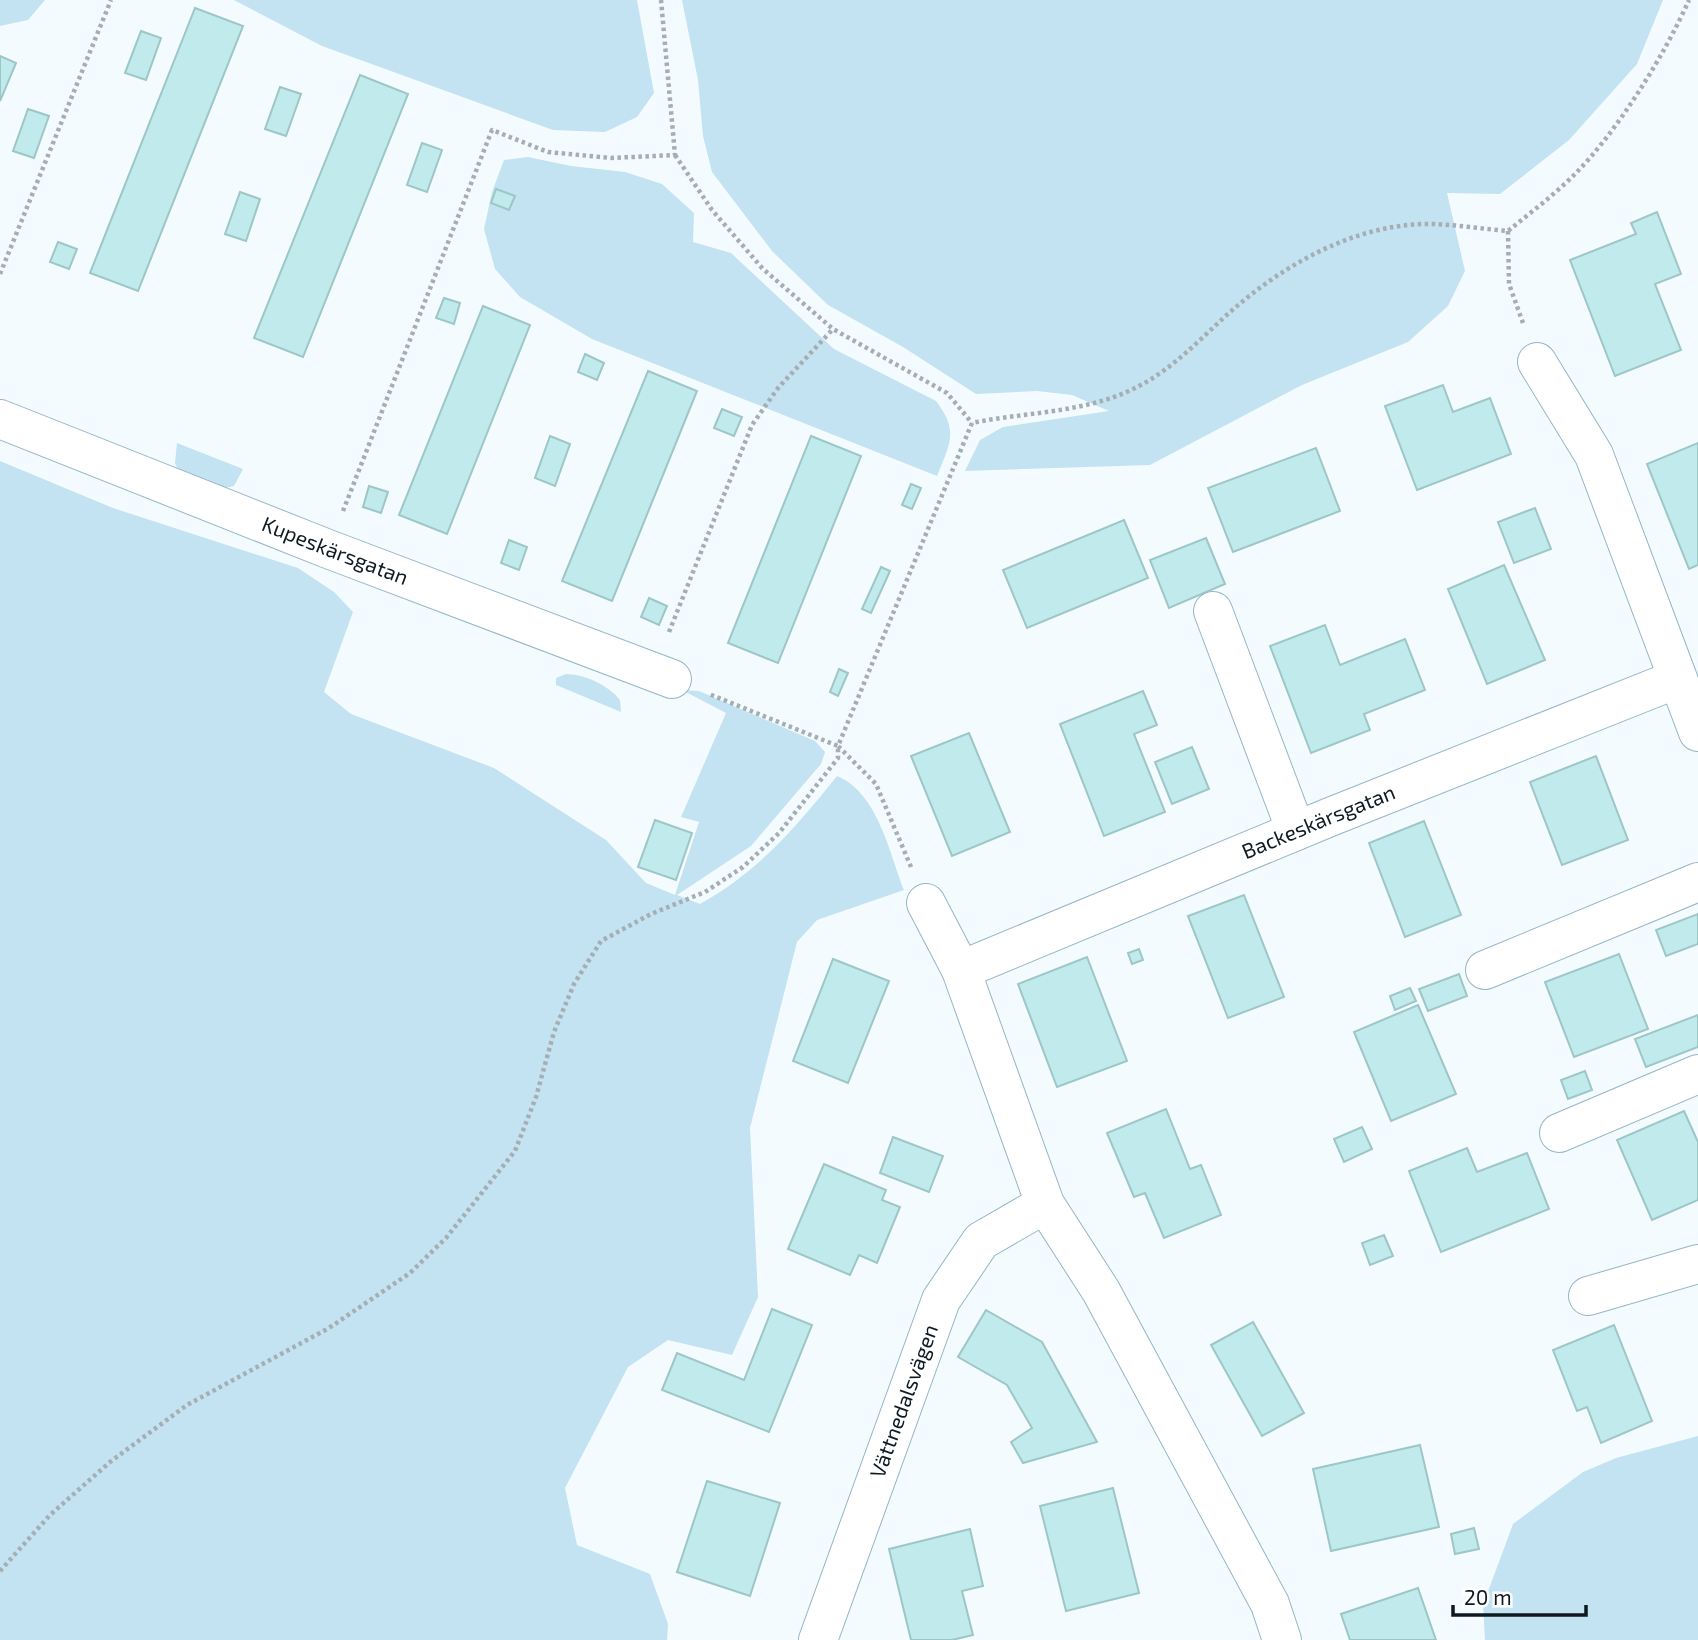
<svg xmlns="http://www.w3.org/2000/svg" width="1698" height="1640" font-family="'Exo 2',sans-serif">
	<rect width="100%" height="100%" fill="#f4fbfe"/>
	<g fill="#c3e2f2">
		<path d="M 0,0 L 45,0 L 28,20 L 0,26 Z"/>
		<path d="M 234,0 L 637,0 L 654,93 L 637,117 L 605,132 L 553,130 L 322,46 Z"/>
		<path d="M 682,0 L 1663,0 L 1637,64 L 1569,140 L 1500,194 L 1447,193 L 1465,271 L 1448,306 L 1408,342 L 1302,385 L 1150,465 L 965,471 L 980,440 L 1003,427 L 1109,411 L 1072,395 L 1037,391 L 976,394 L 903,347 L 828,305 L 772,251 L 712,172 L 703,136 L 698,80 Z"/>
		<path d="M 528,157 L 571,166 L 625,172 L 662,184 L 694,213 L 693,242 L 731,253 L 834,349 L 936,401 C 959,431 950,443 937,476 L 592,339 L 520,297 L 495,269 L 484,229 L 492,192 L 504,160 Z"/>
		<path d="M 177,443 L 243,469 L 234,486 L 225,488 L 179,472 L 175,463 Z"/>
		<path d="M 0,461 L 113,508 L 298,568 L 334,592 L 353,612 L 324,692 L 351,714 L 494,768 L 606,840 L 646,883 L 675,895 L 699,822 L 681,817 L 726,713 L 682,690 L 699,691 L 815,741 L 825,752 L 821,764 L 751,846 L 677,895 L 700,904 C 758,872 796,827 837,776 C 878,793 889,852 904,890 L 817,920 L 797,942 L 750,1128 L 758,1297 L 732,1355 L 668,1340 L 628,1367 L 565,1488 L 577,1545 L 650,1574 L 668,1624 L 667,1640 L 0,1640 Z"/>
		<path d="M 566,674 C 585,674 609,686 620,700 L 621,712 L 556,685 L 556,678 Z"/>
		<path d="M 1698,1436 L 1698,1640 L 1485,1640 L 1483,1605 L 1513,1524 L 1583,1472 L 1616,1458 Z"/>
	</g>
	<g fill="#c0eaeb" stroke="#9dc6c7" stroke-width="2">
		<path d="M 195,8 L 243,26 L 138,291 L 90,273 Z"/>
		<path d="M 141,31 L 161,38 L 146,80 L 125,73 Z"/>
		<path d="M 0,56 L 16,63 L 0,101 Z"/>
		<path d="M 360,75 L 408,94 L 303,357 L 254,338 Z"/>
		<path d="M 280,87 L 301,94 L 286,136 L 265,129 Z"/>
		<path d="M 28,109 L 49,116 L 34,158 L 13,151 Z"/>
		<path d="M 422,143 L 442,150 L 427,192 L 407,185 Z"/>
		<path d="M 496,189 L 515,196 L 509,210 L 491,203 Z"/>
		<path d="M 240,192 L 260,199 L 246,241 L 225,234 Z"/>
		<path d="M 1657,212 L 1681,274 L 1655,284 L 1681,350 L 1615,376 L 1570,260 L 1636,234 L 1631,223 Z"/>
		<path d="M 58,242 L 77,249 L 69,269 L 50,262 Z"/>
		<path d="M 444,298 L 460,303 L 454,324 L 436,318 Z"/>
		<path d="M 483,306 L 530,325 L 447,534 L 399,515 Z"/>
		<path d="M 585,354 L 604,363 L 597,380 L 578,372 Z"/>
		<path d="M 648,371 L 697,391 L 612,601 L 562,581 Z"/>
		<path d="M 1443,385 L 1453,412 L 1490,398 L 1511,454 L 1417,490 L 1385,406 Z"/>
		<path d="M 722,409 L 742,417 L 734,436 L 714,428 Z"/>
		<path d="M 550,436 L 570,444 L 555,486 L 535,478 Z"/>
		<path d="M 811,436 L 861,456 L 778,663 L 728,643 Z"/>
		<path d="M 1698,443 L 1698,565 L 1689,569 L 1647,464 Z"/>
		<path d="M 1316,448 L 1340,511 L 1233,552 L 1208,488 Z"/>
		<path d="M 911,484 L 921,488 L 912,509 L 902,505 Z"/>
		<path d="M 369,486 L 388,492 L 381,513 L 363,507 Z"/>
		<path d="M 1535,508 L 1551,549 L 1514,563 L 1498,522 Z"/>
		<path d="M 1124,520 L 1148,578 L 1027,628 L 1003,570 Z"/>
		<path d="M 1206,538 L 1225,584 L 1169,608 L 1150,560 Z"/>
		<path d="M 509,540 L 527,547 L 519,570 L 501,563 Z"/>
		<path d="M 1504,565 L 1545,660 L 1487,684 L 1448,589 Z"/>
		<path d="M 881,567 L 890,571 L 871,613 L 862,609 Z"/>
		<path d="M 649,598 L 667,606 L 659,625 L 641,617 Z"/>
		<path d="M 1325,625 L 1340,665 L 1405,639 L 1425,690 L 1364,714 L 1370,730 L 1311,753 L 1270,646 Z"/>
		<path d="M 839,669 L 848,673 L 838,696 L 830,692 Z"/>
		<path d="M 1143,691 L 1157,725 L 1134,734 L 1165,812 L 1104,836 L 1060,724 Z"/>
		<path d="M 969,733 L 1010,832 L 952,856 L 911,756 Z"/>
		<path d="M 1192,747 L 1209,789 L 1172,804 L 1155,762 Z"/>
		<path d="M 1596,756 L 1628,840 L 1562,865 L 1530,782 Z"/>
		<path d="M 655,820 L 692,833 L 676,880 L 638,867 Z"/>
		<path d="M 1424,821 L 1461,915 L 1405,937 L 1369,843 Z"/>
		<path d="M 1244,895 L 1284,997 L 1228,1018 L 1188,916 Z"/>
		<path d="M 1698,914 L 1698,944 L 1666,956 L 1656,930 Z"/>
		<path d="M 1139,949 L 1143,960 L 1132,964 L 1128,953 Z"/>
		<path d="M 1619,954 L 1648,1029 L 1574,1057 L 1545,982 Z"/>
		<path d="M 1087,957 L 1127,1061 L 1057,1087 L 1018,984 Z"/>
		<path d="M 833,959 L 889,981 L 848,1083 L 793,1061 Z"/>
		<path d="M 1459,974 L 1467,996 L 1428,1011 L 1419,989 Z"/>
		<path d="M 1410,988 L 1416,1001 L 1395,1010 L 1390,996 Z"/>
		<path d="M 1418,1005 L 1456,1094 L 1391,1121 L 1354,1032 Z"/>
		<path d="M 1698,1015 L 1698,1047 L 1646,1067 L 1635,1039 Z"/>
		<path d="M 1585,1071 L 1592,1090 L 1568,1099 L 1561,1080 Z"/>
		<path d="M 1166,1109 L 1190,1169 L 1201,1165 L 1221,1215 L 1164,1238 L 1145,1193 L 1134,1197 L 1107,1133 Z"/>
		<path d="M 1684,1111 L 1698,1142 L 1698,1200 L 1652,1220 L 1617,1140 Z"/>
		<path d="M 1362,1127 L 1372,1149 L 1344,1162 L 1334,1139 Z"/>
		<path d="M 893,1137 L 943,1156 L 929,1192 L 880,1173 Z"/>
		<path d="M 1467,1148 L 1477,1172 L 1527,1153 L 1549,1209 L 1441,1252 L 1409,1171 Z"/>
		<path d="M 824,1164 L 886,1190 L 882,1200 L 900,1207 L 877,1263 L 859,1255 L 850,1275 L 788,1249 Z"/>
		<path d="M 1384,1235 L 1393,1256 L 1370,1265 L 1362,1243 Z"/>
		<path d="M 772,1309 L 812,1325 L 769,1432 L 662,1390 L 677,1353 L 744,1380 Z"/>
		<path d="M 986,1310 L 1042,1342 L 1097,1442 L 1023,1463 L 1011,1442 L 1032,1428 L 1007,1385 L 958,1357 Z"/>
		<path d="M 1253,1322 L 1304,1413 L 1262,1436 L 1211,1345 Z"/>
		<path d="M 1614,1325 L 1652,1421 L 1601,1443 L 1587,1407 L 1577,1411 L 1553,1350 Z"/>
		<path d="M 1420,1445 L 1439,1527 L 1331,1551 L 1313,1469 Z"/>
		<path d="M 707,1481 L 780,1503 L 750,1596 L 677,1572 Z"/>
		<path d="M 1113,1488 L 1139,1593 L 1066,1611 L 1040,1506 Z"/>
		<path d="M 1474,1528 L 1479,1549 L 1455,1554 L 1451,1534 Z"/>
		<path d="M 970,1529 L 983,1586 L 962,1591 L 973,1635 L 952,1640 L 911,1640 L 889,1549 Z"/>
		<path d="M 1418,1588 L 1436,1640 L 1350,1640 L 1341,1614 Z"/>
	</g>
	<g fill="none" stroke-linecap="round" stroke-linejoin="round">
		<g stroke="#94b6c6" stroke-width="40">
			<g id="minor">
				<path d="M 1537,362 L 1594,455 L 1698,732"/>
				<path id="s1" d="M 0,419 L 328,549 L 672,679"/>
				<path d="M 1213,611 L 1296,831"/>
				<path d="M 926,903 L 961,970 L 1045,1204 L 1101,1291 L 1270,1604 L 1282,1640"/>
				<path id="s2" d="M 961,970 L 1330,817 L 1677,679"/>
				<path d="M 1485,970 L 1698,882"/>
				<path d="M 1559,1133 L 1698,1074"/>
				<path d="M 1588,1296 L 1698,1264"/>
				<path id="s3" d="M 818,1640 L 941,1300 L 981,1241 L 1045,1204"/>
			</g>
		</g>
		<g stroke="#a5aeb2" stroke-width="4.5" stroke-dasharray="3.5 3.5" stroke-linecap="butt">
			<path d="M 675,155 L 712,210 L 763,269 L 833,329 L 947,393 L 972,423"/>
			<path d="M 1508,231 L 1509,284 L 1523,323"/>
			<path d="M 0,274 L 111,0"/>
			<path d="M 343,511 L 492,130 L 548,152 L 611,158 L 675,155 L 661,0"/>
			<path d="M 669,632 L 752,425 L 778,388 L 833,329"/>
			<path d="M 911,867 L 876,784 L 838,746 L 972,423 C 1025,412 1084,413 1133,389 C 1171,371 1198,341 1229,313 C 1284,264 1358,222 1434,224 C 1458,225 1483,229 1508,231 C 1530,213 1554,195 1574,175 C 1617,132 1664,56 1689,0"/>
			<path d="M 0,1571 L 50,1515 L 110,1462 L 187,1405 L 329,1328 L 410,1273 L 446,1238 L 515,1151 L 536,1097 L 554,1032 L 574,984 L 601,941 L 651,914 L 705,892 L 743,867 L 779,833 L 838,758 L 838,746 L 709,694"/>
		</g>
		<use href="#minor" stroke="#fff" stroke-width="38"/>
	</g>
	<g text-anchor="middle" stroke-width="6" stroke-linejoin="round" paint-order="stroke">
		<g font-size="21" fill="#0e1a20" stroke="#fff">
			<text dy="7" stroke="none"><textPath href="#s1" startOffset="360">Kupeskärsgatan</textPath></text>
			<text dy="7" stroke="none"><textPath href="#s2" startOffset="387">Backeskärsgatan</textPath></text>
			<text dy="7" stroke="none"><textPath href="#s3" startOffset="254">Vättnedalsvägen</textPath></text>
		</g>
	</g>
	<path d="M1453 1605v10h133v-10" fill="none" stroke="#0e1a20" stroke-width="3.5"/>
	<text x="1464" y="1605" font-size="21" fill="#0e1a20" stroke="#ffffff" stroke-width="5" paint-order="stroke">20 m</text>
</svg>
